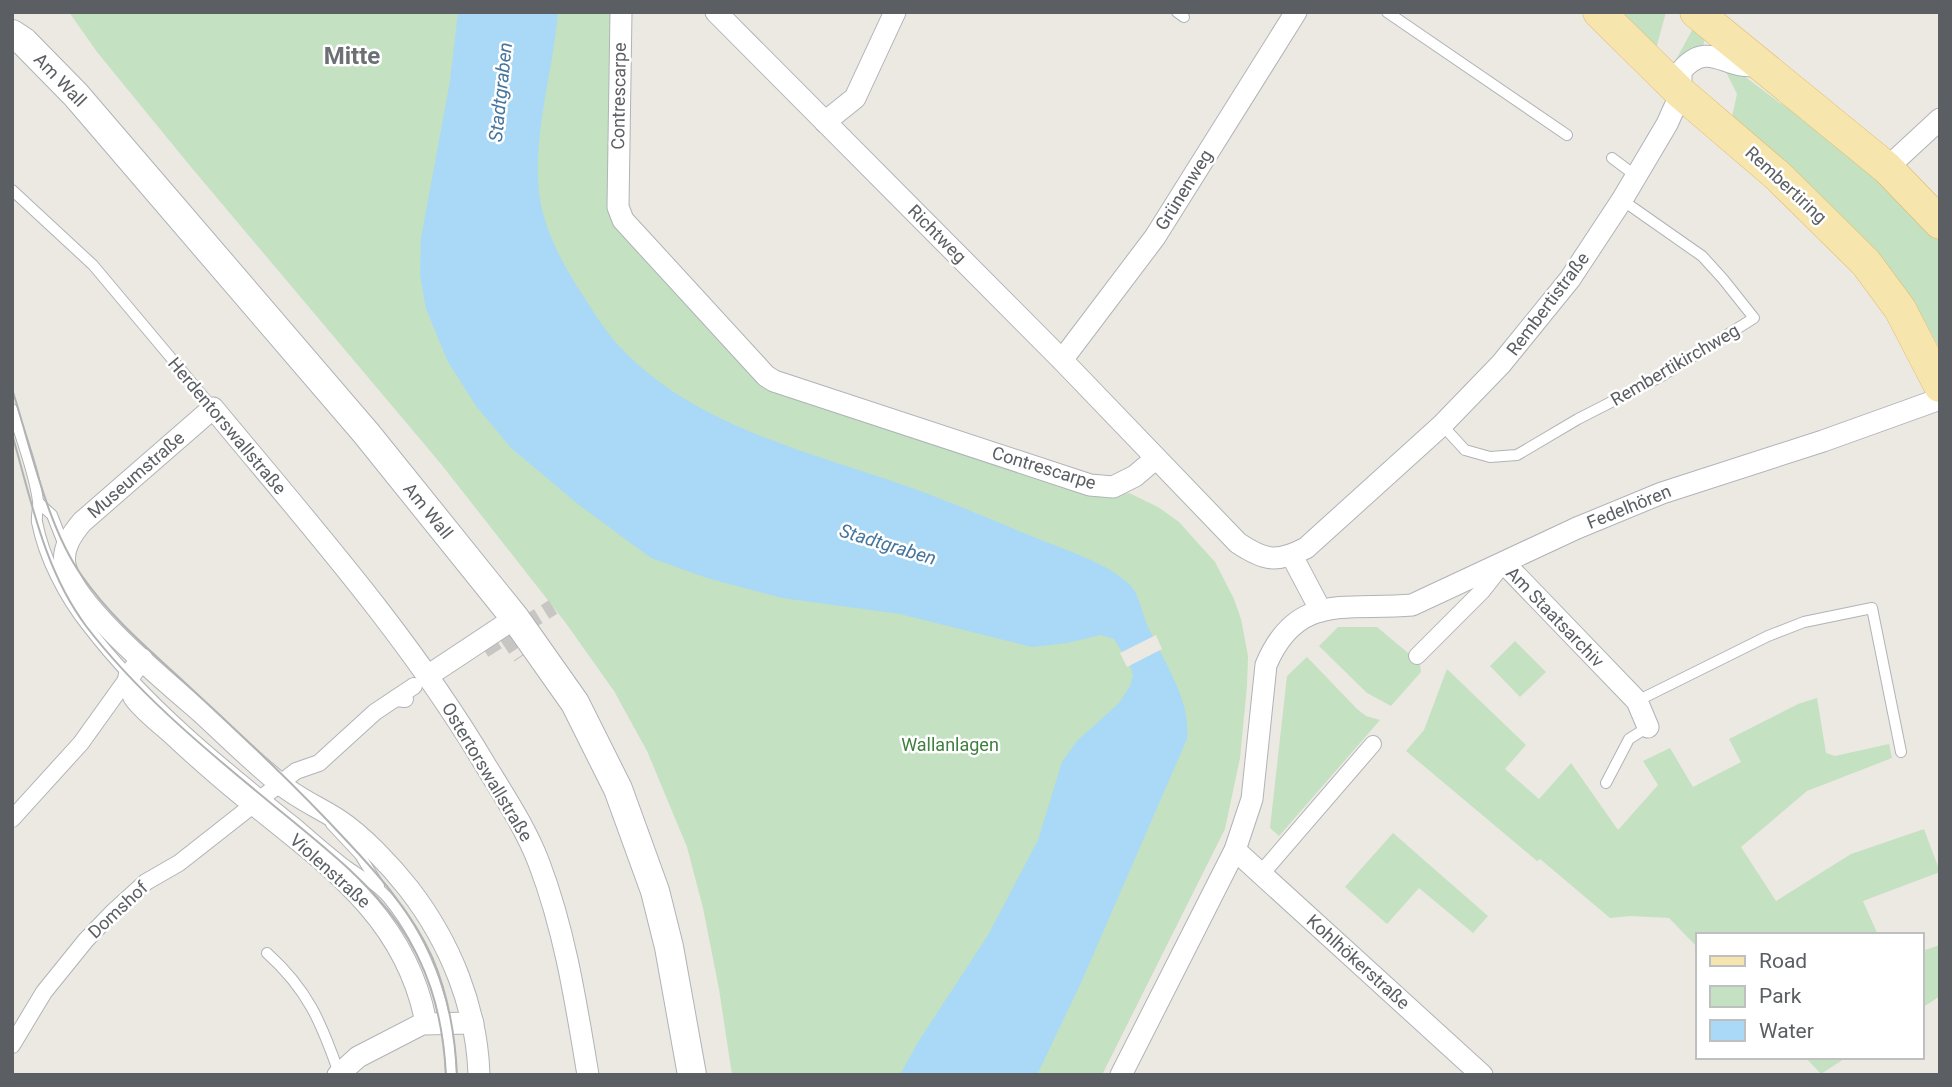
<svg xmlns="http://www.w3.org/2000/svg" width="1952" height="1087" font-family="Roboto,sans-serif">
	<rect width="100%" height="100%" fill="#ece9e3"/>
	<g fill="#c4e1c2">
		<path d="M 69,12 L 610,12 L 608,204 L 740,359 L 1084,492 L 1105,498 L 1129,493 L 1158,507 L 1179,522 L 1215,562 L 1234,599 L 1241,619 L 1248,656 L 1247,686 L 1240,758 L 1225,829 L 1102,1075 L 732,1075 L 719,989 L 703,908 L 687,847 L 647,751 L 614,691 L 565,622 L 441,464 L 191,167 L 97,52 Z"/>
		<path d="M 1620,12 L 1666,12 L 1656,49 Z"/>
		<path d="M 1695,25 L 1705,39 L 1703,46 L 1673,65 Z"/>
		<path d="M 1722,64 L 1736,70 L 1780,103 L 1819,124 L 1897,194 L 1940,239 L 1940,349 L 1922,316 L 1892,274 L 1732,117 L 1737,94 Z"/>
		<path d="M 1338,627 L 1377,627 L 1420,663 L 1421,672 L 1391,706 L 1367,693 L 1319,646 Z"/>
		<path d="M 1515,641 L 1546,672 L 1520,697 L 1490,666 Z"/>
		<path d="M 1307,657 L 1357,709 L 1366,716 L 1380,720 L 1279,836 L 1270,828 L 1287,676 Z"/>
		<path d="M 1447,669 L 1526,745 L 1505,769 L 1539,799 L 1571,763 L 1618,830 L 1658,785 L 1643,761 L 1670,748 L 1693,787 L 1741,762 L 1729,739 L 1798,704 L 1817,698 L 1826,753 L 1835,756 L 1889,744 L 1892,758 L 1807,791 L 1741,847 L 1776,901 L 1851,854 L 1924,829 L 1940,872 L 1863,901 L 1878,935 L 1698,935 L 1698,948 L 1669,918 L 1630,916 L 1610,918 L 1540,859 L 1537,861 L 1406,751 L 1424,730 Z"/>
		<path d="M 1393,833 L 1488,916 L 1473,933 L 1419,888 L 1387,924 L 1345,887 Z"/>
		<path d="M 1940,945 L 1940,996 L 1922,1008 L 1922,951 Z"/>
		<path d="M 1805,1057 L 1847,1057 L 1821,1074 Z"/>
	</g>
	<path fill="#a9d9f6" d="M 458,12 L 558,12 C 553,72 533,132 539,192 C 543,229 564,267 584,297 C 595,314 606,332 619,346 C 690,422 792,447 886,479 C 935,495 982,516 1029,535 C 1059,548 1104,561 1128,583 C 1139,592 1142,614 1148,627 C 1153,637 1158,647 1163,657 C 1176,683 1190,709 1187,739 L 1080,985 L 1037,1075 L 900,1075 L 918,1042 L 988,935 L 1038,840 L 1062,762 L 1077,741 L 1119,703 L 1130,686 L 1133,676 L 1130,665 L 1114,639 L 1101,635 L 1067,643 L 1032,647 L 900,614 L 782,598 L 707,578 L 651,558 L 579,505 L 511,448 L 476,406 L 448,362 L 426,309 L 420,275 L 421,238 L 450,81 Z"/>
	<path fill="#ece9e3" d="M 1156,635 L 1162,649 L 1127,667 L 1120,653 Z"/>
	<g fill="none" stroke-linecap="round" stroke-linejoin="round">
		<g stroke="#c8c6c3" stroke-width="16" stroke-dasharray="16 8" stroke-linecap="butt">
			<path d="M 507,636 L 521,657"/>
			<path d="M 484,650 L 553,607"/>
		</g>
		<g stroke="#b0b3b7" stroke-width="12">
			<g id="service">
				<path d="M 1177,12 L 1184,17"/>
				<path d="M 1387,12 L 1567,135"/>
				<path d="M 1612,158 L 1636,176"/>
				<path d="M 12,190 L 93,265 L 213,408"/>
				<path d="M 12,409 C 21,438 34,471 38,501 C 39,508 36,515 37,522 C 44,558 64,597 87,626 C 146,703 223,765 298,825 C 314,839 330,853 347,866 C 361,876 377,885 388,898 C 428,947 450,1012 451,1075"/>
				<path d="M 1442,425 L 1465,450 L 1490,457 L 1517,455 L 1578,419 L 1660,377 L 1754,318 L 1723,279 L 1702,256 L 1622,200"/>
				<path d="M 39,503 L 52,515 L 65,548"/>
				<path d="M 1637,701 L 1768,636 L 1804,622 L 1872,608 L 1901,752"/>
				<path d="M 1606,783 L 1629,739 L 1648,727"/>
				<path d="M 331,824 L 360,855 L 379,886"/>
				<path d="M 267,953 C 308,990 321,1022 339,1073"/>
			</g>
		</g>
		<g stroke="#b0b3b7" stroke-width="18">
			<g id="pedestrian">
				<path d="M 1417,656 L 1482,591 L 1504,563"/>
				<path d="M 396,698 L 414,686"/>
				<path d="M 12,819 L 81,743 L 129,676"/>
				<path d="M 1261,874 L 1373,744"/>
				<path d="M 12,1045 L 44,992 L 86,940 L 112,913 L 146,882 L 179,863 L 296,771 L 319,763 L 375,712 L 396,698 L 405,699"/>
			</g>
		</g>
		<g stroke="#b0b3b7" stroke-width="23">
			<g id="minor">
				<path d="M 621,12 L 618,207 L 623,220 L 766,376 L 774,381 L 1090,485 L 1113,487 L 1135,476 L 1155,459"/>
				<path d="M 716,12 L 1062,360 L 1238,543 C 1265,561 1277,563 1306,548 L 1442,425 L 1501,364 L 1570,279 L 1622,200 L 1667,124 L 1681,93 L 1681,71 C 1709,38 1726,71 1757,65"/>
				<path d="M 825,122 L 855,98 L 895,12"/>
				<path d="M 1887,168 L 1940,119"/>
				<path d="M 1062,360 L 1155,237 L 1296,12"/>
				<path d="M 1292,556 L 1321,611"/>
				<path d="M 1504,563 L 1637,701 L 1648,727"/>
				<path d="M 142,659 L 129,676 C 130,682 131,692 134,697 C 142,710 168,729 180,741 C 205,764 230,786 257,807 C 333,868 407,921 426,1023"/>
				<path d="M 429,675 L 515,618"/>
				<path d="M 1235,850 L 1482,1075"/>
				<path d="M 338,1075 L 358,1057 L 422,1024 L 473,1023"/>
				<path d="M 479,1075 C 477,1008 450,942 409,889 C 391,866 362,835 337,819 C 318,807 297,798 279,783 C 253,762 229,738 204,715 C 170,685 74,607 65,565 C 62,548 72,534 82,522 L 213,408 C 308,523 409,636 486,766 C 505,797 526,829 539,863 C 565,931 576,1003 588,1075"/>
				<path d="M 1121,1075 L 1235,850 L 1252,799 L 1266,665 C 1297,591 1348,611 1412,605 L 1577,528 L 1662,493 L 1823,441 L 1940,399"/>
			</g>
		</g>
		<g stroke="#afb2b7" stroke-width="30">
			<path id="secondary" d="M 12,34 L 24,42 L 76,95 L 366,433 L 515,618 L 575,703 L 618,789 L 655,891 L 669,947 L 692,1075"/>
		</g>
		<g stroke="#e2b765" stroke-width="33">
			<g id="primary">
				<path d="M 1599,12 L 1681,93 L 1778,176 L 1866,263 L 1900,309 L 1940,386"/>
				<path d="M 1696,12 L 1887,168 L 1940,223"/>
			</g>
		</g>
		<use href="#service" stroke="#fff" stroke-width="10"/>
		<use href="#pedestrian" stroke="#fff" stroke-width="16"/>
		<use href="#minor" stroke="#fff" stroke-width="21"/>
		<use href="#secondary" stroke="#fff" stroke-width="28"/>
		<use href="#primary" stroke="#f6e6ad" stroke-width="32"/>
		<g stroke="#b1b2b2" stroke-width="2">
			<path d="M 12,389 C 31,447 47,527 82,576 C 110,616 146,647 181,679 C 237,731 292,782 344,838 C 377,873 412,912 432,957 C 448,994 455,1034 457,1075"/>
			<path d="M 12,434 C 31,499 44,570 86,626 C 135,690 199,744 261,795 C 364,881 438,927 446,1075"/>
		</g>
	</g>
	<g text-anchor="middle" stroke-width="5" stroke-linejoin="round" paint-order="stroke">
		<g font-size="18" fill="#5b5e62" stroke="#fff">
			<text transform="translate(60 80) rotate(46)" y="6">Am Wall</text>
			<text transform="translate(619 96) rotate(-89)" y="6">Contrescarpe</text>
			<text transform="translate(1786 185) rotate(43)" y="6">Rembertiring</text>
			<text transform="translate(1184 190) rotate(-58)" y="6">Grünenweg</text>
			<text transform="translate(937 234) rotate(45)" y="6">Richtweg</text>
			<text transform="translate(1548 304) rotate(-53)" y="6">Rembertistraße</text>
			<text transform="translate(1675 365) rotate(-30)" y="6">Rembertikirchweg</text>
			<text transform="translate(227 426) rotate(50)" y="6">Herdentorswallstraße</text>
			<text transform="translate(1044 468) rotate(17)" y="6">Contrescarpe</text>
			<text transform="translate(136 475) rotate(-41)" y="6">Museumstraße</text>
			<text transform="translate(1629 507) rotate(-22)" y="6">Fedelhören</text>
			<text transform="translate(428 511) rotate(51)" y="6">Am Wall</text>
			<text transform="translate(1555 617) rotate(46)" y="6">Am Staatsarchiv</text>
			<text transform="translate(487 772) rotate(59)" y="6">Ostertorswallstraße</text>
			<text transform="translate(330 871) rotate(42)" y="6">Violenstraße</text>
			<text transform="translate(118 910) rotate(-43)" y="6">Domshof</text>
			<text transform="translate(1358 962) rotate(42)" y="6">Kohlhökerstraße</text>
		</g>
		<g font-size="18" fill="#3e7f3d" stroke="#fff">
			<text x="950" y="751">Wallanlagen</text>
		</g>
		<g font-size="19" font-style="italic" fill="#46769d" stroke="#fff">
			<text transform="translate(500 92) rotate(-84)" y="7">Stadtgraben</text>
			<text transform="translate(888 544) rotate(17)" y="7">Stadtgraben</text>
		</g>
		<g font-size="24" font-weight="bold" fill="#6c7074" stroke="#fff">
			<text x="352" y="64">Mitte</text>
		</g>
	</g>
	<rect width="1952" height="1087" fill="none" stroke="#5b5e62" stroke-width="28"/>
	<rect x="1696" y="933" width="228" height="126" fill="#ffffff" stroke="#bdbfc0" stroke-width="2"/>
	<rect x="1710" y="956" width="35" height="10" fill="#f6e6ad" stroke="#bdbfc0" stroke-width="2"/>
	<text x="1759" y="968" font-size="21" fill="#5b5e62">Road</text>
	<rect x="1710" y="986" width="35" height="21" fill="#c4e1c2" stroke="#bdbfc0" stroke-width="2"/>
	<text x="1759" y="1003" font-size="21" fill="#5b5e62">Park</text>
	<rect x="1710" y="1020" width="35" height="21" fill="#a9d9f6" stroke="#bdbfc0" stroke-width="2"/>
	<text x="1759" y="1038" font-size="21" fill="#5b5e62">Water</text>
</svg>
